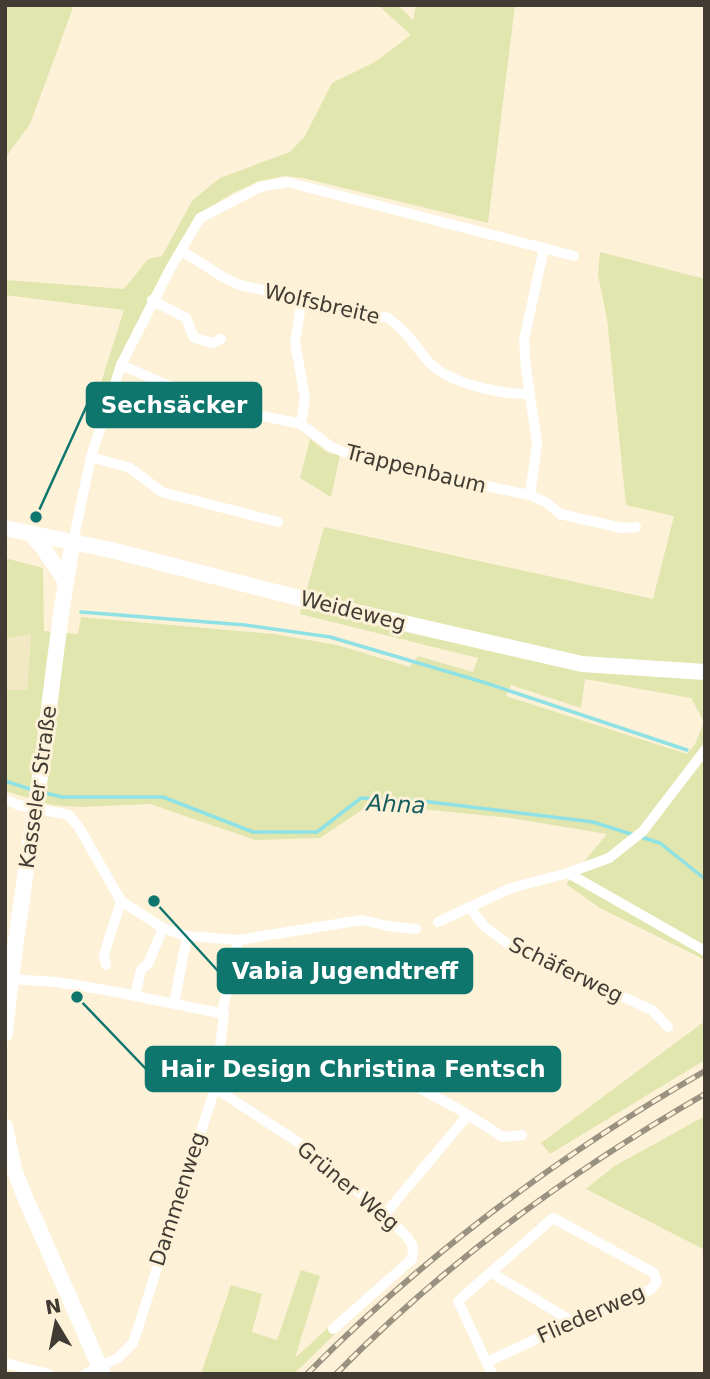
<svg xmlns="http://www.w3.org/2000/svg" width="710" height="1379" font-family="'DejaVu Sans',sans-serif">
	<rect width="100%" height="100%" fill="#fdf1d8"/>
	<g fill="#e1e6ae" fill-rule="evenodd">
		<path d="M 5,5 L 74,5 L 30,124 L 5,158 Z"/>
		<path d="M 378,5 L 398,5 L 413,20 L 416,5 L 515,5 L 488,223 L 303,178 L 284,176 L 259,181 L 233,193 L 200,213 L 151,295 L 118,362 L 103,409 L 93,408 L 124,310 L 5,295 L 5,280 L 124,289 L 148,259 L 162,256 L 192,201 L 220,178 L 290,152 L 305,136 L 332,83 L 375,62 L 411,35 Z"/>
		<path d="M 600,252 L 705,279 L 705,960 L 600,908 L 566,884 L 607,834 L 510,818 L 371,804 L 320,838 L 255,840 L 150,804 L 80,807 L 52,805 L 5,791 L 5,690 L 27,690 L 31,634 L 5,639 L 5,558 L 43,568 L 44,631 L 78,634 L 81,617 L 274,634 L 337,645 L 410,667 L 418,656 L 473,672 L 478,658 L 300,614 L 324,527 L 653,599 L 674,516 L 626,505 L 607,319 L 598,275 ZM 585,679 L 691,698 L 704,722 L 695,744 L 687,754 L 506,696 L 511,685 L 581,708 Z"/>
		<path d="M 310,439 L 328,453 L 340,455 L 331,497 L 300,478 Z"/>
		<path d="M 705,1021 L 705,1060 L 550,1154 L 541,1143 Z"/>
		<path d="M 705,1116 L 705,1253 L 703,1249 L 586,1189 L 613,1167 Z"/>
		<path d="M 301,1270 L 320,1276 L 295,1358 L 330,1326 L 336,1333 L 294,1374 L 201,1374 L 231,1285 L 262,1294 L 252,1332 L 277,1340 Z"/>
	</g>
	<path fill="#f2e8c3" d="M 31,634 L 27,690 L 5,690 L 5,639 Z"/>
	<g fill="none" stroke-linecap="round" stroke-linejoin="round">
		<g stroke="#8ee1e4" stroke-width="3.5">
			<path d="M 81,612 L 245,625 L 330,637 L 486,683 L 687,750"/>
			<path d="M 5,781 L 33,790"/>
			<path d="M 41,792 L 62,797 L 163,797 L 253,832 L 317,832 L 361,798 L 422,801 L 593,822 L 634,835"/>
			<path d="M 641,837 L 660,843 L 705,879"/>
		</g>
		<g stroke="#fff" stroke-width="10">
			<path d="M 182,251 L 223,277 L 240,285 L 388,318 C 408,332 413,344 428,361 C 448,384 500,394 529,394"/>
			<path d="M 152,300 L 186,318 L 194,338 L 213,343 L 221,339"/>
			<path d="M 121,365 L 216,406 L 301,424 L 330,446 L 343,452 L 441,477 L 530,495 L 547,503 L 560,514 L 622,528 L 636,527"/>
			<path d="M 301,424 L 305,398 L 295,342 L 302,299"/>
			<path d="M 91,457 L 130,468 L 162,492 L 278,522"/>
			<path d="M 530,495 L 537,443 L 526,369 L 524,340 L 544,248"/>
			<path d="M 73,542 L 91,457 L 121,365 L 170,269 L 200,218 L 260,187 L 287,182 L 574,256"/>
			<path d="M 5,799 L 18,805 L 69,815 L 80,829 L 121,901 L 163,928 L 187,936 L 238,940 L 362,920 L 388,926 L 416,929"/>
			<path d="M 568,873 L 705,951"/>
			<path d="M 469,907 L 485,927 L 511,946 L 652,1010 L 668,1027"/>
			<path d="M 438,922 L 511,888 L 568,873 L 609,858 L 643,831 L 705,750"/>
			<path d="M 106,965 L 104,955 L 121,901"/>
			<path d="M 10,979 L 57,982 L 111,991 L 224,1014 L 215,1088 L 133,1343 L 118,1358 L 85,1374"/>
			<path d="M 135,995 L 141,970 L 148,964 L 163,928"/>
			<path d="M 174,1004 L 187,936"/>
			<path d="M 222,1013 L 238,940"/>
			<path d="M 385,1065 L 395,1075 L 462,1111 L 503,1137 L 522,1135"/>
			<path d="M 215,1088 L 302,1145 L 385,1214 L 408,1238 L 413,1247 L 412,1259 L 333,1329"/>
			<path d="M 385,1214 L 468,1115"/>
			<path d="M 492,1273 L 573,1322"/>
			<path d="M 487,1362 L 573,1322 L 650,1290 L 657,1282 L 654,1273 L 553,1218 L 458,1301 L 492,1374"/>
			<path d="M 5,1363 L 49,1374"/>
		</g>
		<g stroke="#fff" stroke-width="16">
			<path d="M 5,528 L 111,550 L 334,607 L 582,664 L 705,672"/>
			<path d="M 30,533 L 44,549 L 66,582"/>
			<path d="M 5,1034 C 13,945 29,857 41,769 C 52,694 58,617 73,542"/>
			<path d="M 5,1126 L 14,1169 L 24,1195 L 103,1374"/>
		</g>
		<g stroke="#9a9281" stroke-width="6">
			<g id="rail">
				<path d="M 307,1374 C 425,1255 559,1155 705,1071"/>
				<path d="M 336,1374 C 445,1263 571,1171 705,1094"/>
			</g>
		</g>
		<use href="#rail" stroke="#fdf1d8" stroke-width="3.5" stroke-dasharray="10" stroke-linecap="butt"/>
	</g>
	<g text-anchor="middle" stroke-width="6" stroke-linejoin="round" paint-order="stroke">
		<g font-size="21" fill="#413c33" stroke="#fdf1d8">
			<text transform="translate(322 304) rotate(13)" y="7">Wolfsbreite</text>
			<text transform="translate(416 469) rotate(14)" y="7">Trappenbaum</text>
			<text transform="translate(353 611) rotate(14)" y="7">Weideweg</text>
			<text transform="translate(38 787) rotate(-82)" y="7">Kasseler Straße</text>
			<text transform="translate(566 970) rotate(26)" y="7">Schäferweg</text>
			<text transform="translate(348 1186) rotate(40)" y="7">Grüner Weg</text>
			<text transform="translate(178 1199) rotate(-72)" y="7">Dammenweg</text>
			<text transform="translate(591 1314) rotate(-24)" y="7">Fliederweg</text>
		</g>
		<g font-size="23" font-style="italic" fill="#175d5f" stroke="#fdf1d8">
			<text transform="translate(396 804) rotate(3)" y="8">Ahna</text>
		</g>
	</g>
	<path fill="none" stroke="#0f766e" stroke-width="2.5" d="M36 517L87 405M154 901L218 971M77 997L146 1069"/>
	<g fill="#0f766e" stroke="#fdf1d8" stroke-width="2.5">
		<circle cx="36" cy="517" r="7"/>
		<circle cx="154" cy="901" r="7"/>
		<circle cx="77" cy="997" r="7"/>
	</g>
	<g fill="#0f766e" stroke="#0f766e" stroke-width="2.5">
		<rect x="87" y="383" width="174" height="44" rx="7"/>
		<rect x="218" y="949" width="254" height="44" rx="7"/>
		<rect x="146" y="1047" width="414" height="44" rx="7"/>
	</g>
	<g font-size="23" text-anchor="middle" font-weight="bold" fill="#fff">
		<text x="174" y="413">Sechsäcker</text>
		<text x="345" y="979">Vabia Jugendtreff</text>
		<text x="353" y="1077">Hair Design Christina Fentsch</text>
	</g>
	<rect width="710" height="1379" fill="none" stroke="#413c33" stroke-width="14"/>
	<g transform="translate(56 1323) rotate(350)" stroke="#fdf1d8" stroke-width="5" paint-order="stroke">
	<path d="M0-5L12 26L0 18L-12 26Z" fill="#413c33"/>
	<text y="-10" font-size="19" font-weight="bold" text-anchor="middle" fill="#413c33">N</text>
	</g>
</svg>
